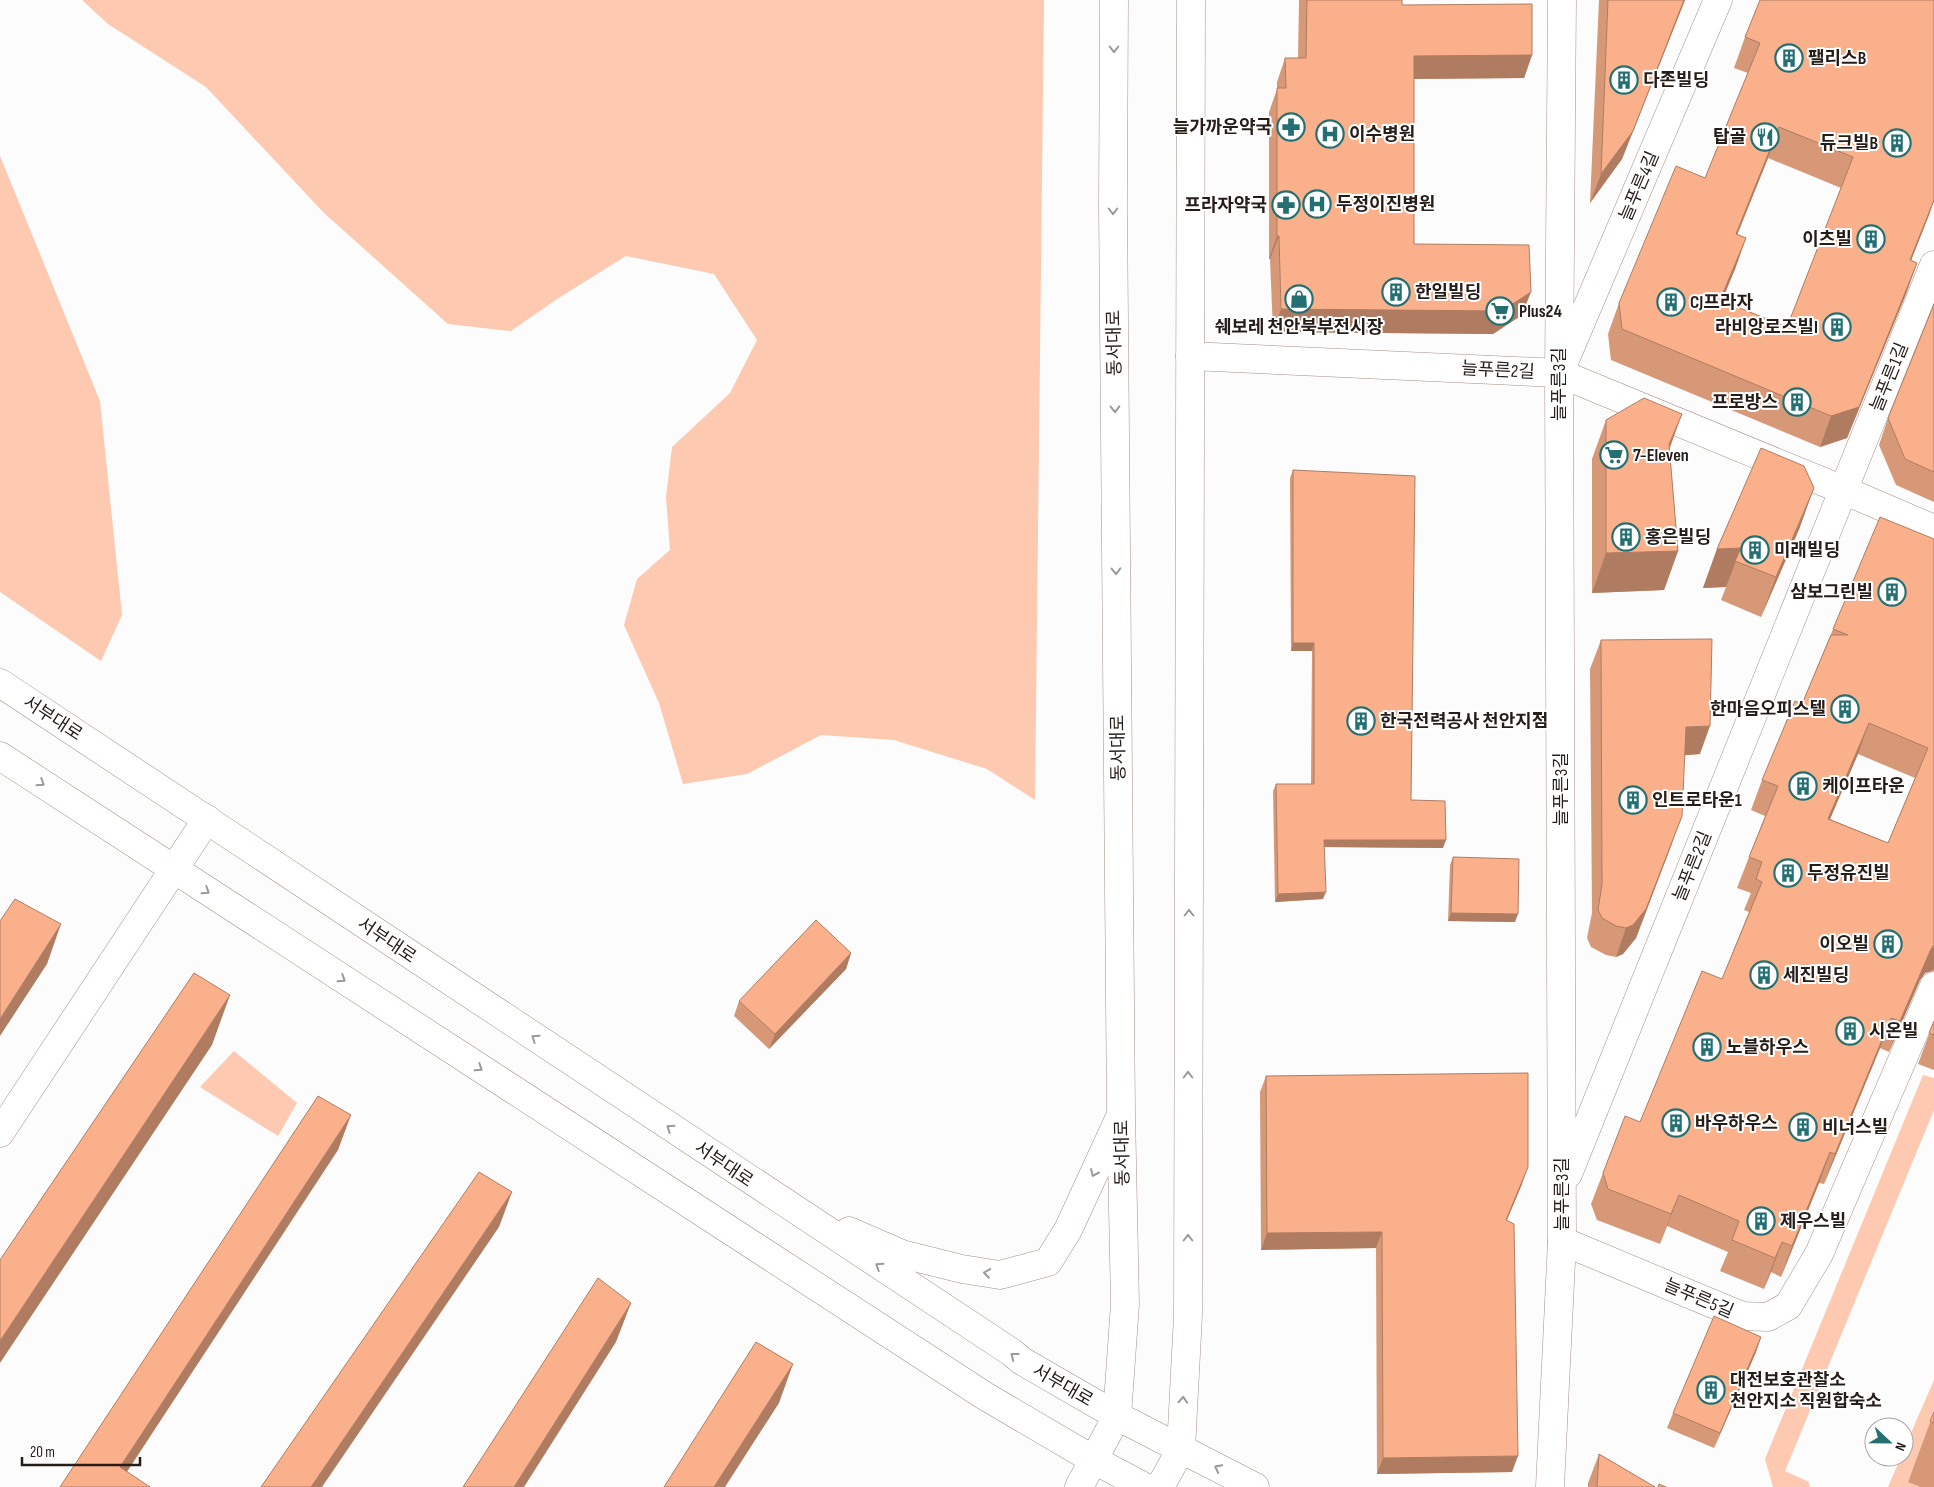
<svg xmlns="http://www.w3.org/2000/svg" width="1934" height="1487" font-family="'Sofia Sans Condensed','Noto Sans KR',sans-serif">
	<rect width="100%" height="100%" fill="#fcfcfc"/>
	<g fill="#fdc9b0">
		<path d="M 82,0 L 1044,0 L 1035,800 L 987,769 L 894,740 L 821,735 L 747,774 L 683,784 L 659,703 L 624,625 L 637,579 L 670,550 L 666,497 L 672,447 L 730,393 L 757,340 L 714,274 L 626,256 L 557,299 L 511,331 L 448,324 L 324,213 L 206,87 L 108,24 Z"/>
		<path d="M 0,156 L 100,401 L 122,615 L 101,661 L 0,592 Z"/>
		<path d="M 234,1051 L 297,1103 L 278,1136 L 200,1087 Z"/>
		<path d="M 1923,1075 L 1934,1078 L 1934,1110 L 1785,1471 L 1809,1482 L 1809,1487 L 1773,1487 L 1765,1459 Z"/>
		<path d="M 1934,1380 L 1934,1422 L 1908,1481 L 1920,1487 L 1888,1487 L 1901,1457 L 1904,1457 L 1904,1449 Z"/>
	</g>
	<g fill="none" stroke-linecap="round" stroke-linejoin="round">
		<g stroke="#a68f84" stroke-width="29">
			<g id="minor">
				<path d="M 1190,356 L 1559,373 L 1843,490 L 1934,529"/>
				<path d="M 1564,362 L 1718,0"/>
				<path d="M 0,1133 L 207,819"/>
				<path d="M 1568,1174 L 1934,265"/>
				<path d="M 1562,1241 L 1742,1316 L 1768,1317 L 1788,1306 L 1819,1254 L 1934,986"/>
				<path d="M 1181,1449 L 1255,1487"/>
				<path d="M 1550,1487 L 1562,1241 L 1559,373 L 1562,0"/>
			</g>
		</g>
		<g stroke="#a68f84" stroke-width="29">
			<g id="major">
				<path d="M 0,683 L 1011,1352 L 1022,1361 L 1117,1416 L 1181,1449"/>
				<path d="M 0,756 L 985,1396 L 1094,1460 L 1145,1487"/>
				<path d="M 849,1231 L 902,1254 L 962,1269 L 1000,1275 L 1048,1262 L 1068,1230 L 1119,1119"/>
				<path d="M 1079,1487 L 1117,1416 L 1125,1304 L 1121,1113 L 1113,208 L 1114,0"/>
				<path d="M 1160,1487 L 1181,1449 L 1188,1315 L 1191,0"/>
			</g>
		</g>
		<use href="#minor" stroke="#fff" stroke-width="28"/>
		<use href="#major" stroke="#fff" stroke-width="28"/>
	</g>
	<g fill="#d79878" fill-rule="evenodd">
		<path d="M 1299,0 L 1402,0 L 1402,5 L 1532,55 L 1524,78 L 1414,79 L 1414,244 L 1522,315 L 1493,334 L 1273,332 L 1270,259 L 1269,259 L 1269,112 L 1277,89 L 1277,82 L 1285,58 L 1298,58 Z"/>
		<path d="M 1599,0 L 1685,0 L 1622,159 L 1590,203 Z"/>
		<path d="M 1760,0 L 1934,200 L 1929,215 L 1911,260 L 1917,263 L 1906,294 L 1847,438 L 1820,447 L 1611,360 L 1608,334 L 1619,303 L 1705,178 L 1748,73 L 1734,68 L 1745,37 ZM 1768,158 L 1841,188 L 1787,327 L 1722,301 L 1735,269 L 1746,238 L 1737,235 Z"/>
		<path d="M 1934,304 L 1934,502 L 1896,485 L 1879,445 L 1888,418 Z"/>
		<path d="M 1606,420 L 1669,448 L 1678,551 L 1664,590 L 1592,593 L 1592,459 Z"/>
		<path d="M 1293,470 L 1411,800 L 1443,848 L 1324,847 L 1323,899 L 1275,902 L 1273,791 L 1276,784 L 1311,784 L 1312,651 L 1291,651 L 1290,478 Z"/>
		<path d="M 1800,527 L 1761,617 L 1721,600 L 1726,587 L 1703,588 L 1717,549 Z"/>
		<path d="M 1934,539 L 1934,971 L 1925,973 L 1920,980 L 1889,1052 L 1880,1048 L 1824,1184 L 1819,1183 L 1781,1277 L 1771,1272 L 1764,1289 L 1720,1271 L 1728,1252 L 1667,1226 L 1660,1244 L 1597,1220 L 1591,1204 L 1603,1173 L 1640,1122 L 1722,979 L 1749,912 L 1744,910 L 1751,893 L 1737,888 L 1749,857 L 1765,816 L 1751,810 L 1762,780 L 1802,704 L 1833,629 ZM 1858,754 L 1915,778 L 1888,843 L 1830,819 Z"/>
		<path d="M 1601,640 L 1700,754 L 1685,755 L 1672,844 L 1636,938 L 1623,954 L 1616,957 L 1606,955 L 1591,947 L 1587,938 L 1592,913 L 1590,669 Z"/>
		<path d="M 1453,857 L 1515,922 L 1448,921 L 1450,865 Z"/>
		<path d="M 851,953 L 846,969 L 769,1049 L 734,1016 L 739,1001 Z"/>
		<path d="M 1934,1021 L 1934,1070 L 1918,1064 Z"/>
		<path d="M 1266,1076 L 1522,1184 L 1507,1220 L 1512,1472 L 1377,1474 L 1376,1248 L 1261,1250 L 1260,1092 Z"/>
		<path d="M 1761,1337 L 1756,1352 L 1714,1448 L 1667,1428 L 1673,1413 Z"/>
		<path d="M 1934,1412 L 1934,1487 L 1920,1487 L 1908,1482 Z"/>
		<path d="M 1599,1454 L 1655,1487 L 1588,1487 L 1588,1483 Z"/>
	</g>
	<g fill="#af7c61">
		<path d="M 1684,0 L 1685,0 L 1622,159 L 1590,203 L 1601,174 Z"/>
		<path d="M 1532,55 L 1524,78 L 1405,79 L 1414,56 Z"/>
		<path d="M 1779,127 L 1768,158 L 1725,265 L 1736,234 Z"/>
		<path d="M 1934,200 L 1929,215 L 1899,291 L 1910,260 Z"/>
		<path d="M 1277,236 L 1279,236 L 1270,259 L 1269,259 Z"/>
		<path d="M 1746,238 L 1735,269 L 1709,331 L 1720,300 Z"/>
		<path d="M 1917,263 L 1906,294 L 1847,438 L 1820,447 L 1831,416 Z"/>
		<path d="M 1531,292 L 1522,315 L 1493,334 L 1273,332 L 1281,309 Z"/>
		<path d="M 1682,414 L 1668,453 L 1669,444 Z"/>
		<path d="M 1814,488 L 1800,527 L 1761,617 L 1776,577 Z"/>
		<path d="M 1741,548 L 1726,587 L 1703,588 L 1717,549 Z"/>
		<path d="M 1678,551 L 1664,590 L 1592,593 L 1606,553 Z"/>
		<path d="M 1293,643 L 1314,643 L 1312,651 L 1291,651 Z"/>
		<path d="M 1869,723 L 1858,754 L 1817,849 L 1828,819 Z"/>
		<path d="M 1710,726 L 1700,754 L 1676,756 L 1686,727 Z"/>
		<path d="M 1682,816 L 1636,938 L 1623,954 L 1616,957 L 1626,928 Z"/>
		<path d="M 1324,840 L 1446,840 L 1443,848 L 1321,847 Z"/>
		<path d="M 1326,892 L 1323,899 L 1275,902 L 1278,894 Z"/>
		<path d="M 1451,913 L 1518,914 L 1515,922 L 1448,921 Z"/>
		<path d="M 61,924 L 47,964 L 0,1036 L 0,1019 Z"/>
		<path d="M 1934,945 L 1934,967 L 1933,970 L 1925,973 L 1920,980 L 1889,1052 L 1900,1021 L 1931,949 Z"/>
		<path d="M 851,953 L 846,969 L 769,1049 L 775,1034 Z"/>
		<path d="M 230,995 L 212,1045 L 0,1363 L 0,1341 Z"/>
		<path d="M 1891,1018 L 1880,1048 L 1824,1184 L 1835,1154 Z"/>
		<path d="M 351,1115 L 338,1150 L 117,1487 L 120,1467 Z"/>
		<path d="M 1830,1152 L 1819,1183 L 1781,1277 L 1792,1246 Z"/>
		<path d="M 1528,1167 L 1522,1184 L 1500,1236 L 1506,1220 Z"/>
		<path d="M 512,1192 L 499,1227 L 322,1487 L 311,1487 Z"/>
		<path d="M 1679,1195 L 1667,1226 L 1660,1244 L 1671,1214 Z"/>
		<path d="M 1382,1232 L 1376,1248 L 1261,1250 L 1267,1233 Z"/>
		<path d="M 1782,1242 L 1771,1272 L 1764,1289 L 1775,1258 Z"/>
		<path d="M 631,1303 L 616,1342 L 524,1487 L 514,1487 Z"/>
		<path d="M 1761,1337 L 1756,1352 L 1714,1448 L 1720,1433 Z"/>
		<path d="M 793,1364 L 779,1403 L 725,1487 L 714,1487 Z"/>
		<path d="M 1518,1456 L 1512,1472 L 1377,1474 L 1383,1458 Z"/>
	</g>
	<g fill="#fab18b" stroke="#af7c61" fill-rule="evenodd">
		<path d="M 1307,0 L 1402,0 L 1402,5 L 1532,4 L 1532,55 L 1414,56 L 1414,244 L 1529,245 L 1531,292 L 1502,311 L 1281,309 L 1279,236 L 1277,236 L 1277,88 L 1286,88 L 1285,58 L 1306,58 Z"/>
		<path d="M 1608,0 L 1684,0 L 1633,131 L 1601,174 Z"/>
		<path d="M 1760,0 L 1934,0 L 1934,200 L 1910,260 L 1917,263 L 1859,407 L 1831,416 L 1622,329 L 1619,303 L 1676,166 L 1705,178 L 1760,43 L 1745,37 ZM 1779,127 L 1853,157 L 1787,327 L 1720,300 L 1746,238 L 1736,234 Z"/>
		<path d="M 1934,304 L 1934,472 L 1905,459 L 1888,418 Z"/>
		<path d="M 1644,398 L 1682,414 L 1669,444 L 1678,551 L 1606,553 L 1606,420 Z"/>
		<path d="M 1761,448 L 1804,466 L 1814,488 L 1776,577 L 1735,561 L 1741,548 L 1717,549 Z"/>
		<path d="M 1293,470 L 1415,476 L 1411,800 L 1445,801 L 1446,840 L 1324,840 L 1326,892 L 1278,894 L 1276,784 L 1314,784 L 1314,643 L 1293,643 Z"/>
		<path d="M 1880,517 L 1934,539 L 1934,945 L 1931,949 L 1900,1021 L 1891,1018 L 1835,1154 L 1830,1152 L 1792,1246 L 1782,1242 L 1775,1258 L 1732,1240 L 1739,1221 L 1679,1195 L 1671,1214 L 1608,1189 L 1603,1173 L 1625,1116 L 1640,1122 L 1702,971 L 1722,979 L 1762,882 L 1756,879 L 1762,862 L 1749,857 L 1778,786 L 1762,780 L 1795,701 L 1802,704 L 1831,635 L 1848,635 L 1833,629 ZM 1869,723 L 1928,748 L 1888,843 L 1828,819 Z"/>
		<path d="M 1712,639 L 1710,726 L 1686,727 L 1682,816 L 1646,909 L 1633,925 L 1626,928 L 1616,926 L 1602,918 L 1598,910 L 1602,884 L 1601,640 Z"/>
		<path d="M 1453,857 L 1519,859 L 1518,914 L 1451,913 Z"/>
		<path d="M 15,899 L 61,924 L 0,1019 L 0,921 Z"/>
		<path d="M 816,920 L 851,953 L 775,1034 L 739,1001 Z"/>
		<path d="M 194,973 L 230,995 L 0,1341 L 0,1260 Z"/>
		<path d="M 1934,1021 L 1934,1035 L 1929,1033 Z"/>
		<path d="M 1528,1073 L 1528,1167 L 1506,1220 L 1514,1224 L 1518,1456 L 1383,1458 L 1382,1232 L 1267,1233 L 1266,1076 Z"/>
		<path d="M 318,1096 L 351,1115 L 120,1467 L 150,1487 L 60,1487 Z"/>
		<path d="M 479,1172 L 512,1192 L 311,1487 L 261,1487 Z"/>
		<path d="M 598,1278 L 631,1303 L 514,1487 L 463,1487 Z"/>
		<path d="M 1714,1316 L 1761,1337 L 1720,1433 L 1673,1413 Z"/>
		<path d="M 756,1342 L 793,1364 L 714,1487 L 664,1487 Z"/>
		<path d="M 1934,1412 L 1934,1423 L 1930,1421 Z"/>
		<path d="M 1599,1454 L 1655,1487 L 1597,1487 Z"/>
		<path d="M 1659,1484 L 1666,1487 L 1658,1487 Z"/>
	</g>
	<defs><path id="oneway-chevron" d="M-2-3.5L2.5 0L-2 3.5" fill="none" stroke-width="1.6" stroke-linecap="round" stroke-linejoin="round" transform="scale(1.25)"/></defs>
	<g stroke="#9d9998">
		<use href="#oneway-chevron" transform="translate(1114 49) rotate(90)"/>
		<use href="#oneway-chevron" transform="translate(1113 211) rotate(90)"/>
		<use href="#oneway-chevron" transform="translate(1115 409) rotate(89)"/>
		<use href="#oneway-chevron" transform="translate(1116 571) rotate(89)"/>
		<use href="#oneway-chevron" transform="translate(41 783) rotate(33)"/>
		<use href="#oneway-chevron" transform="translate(206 891) rotate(33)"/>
		<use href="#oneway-chevron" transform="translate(1189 913) rotate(-90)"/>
		<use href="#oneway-chevron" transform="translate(342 979) rotate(33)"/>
		<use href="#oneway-chevron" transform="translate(535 1038) rotate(-146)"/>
		<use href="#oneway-chevron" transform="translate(479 1068) rotate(33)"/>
		<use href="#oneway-chevron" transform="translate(1188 1075) rotate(-90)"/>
		<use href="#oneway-chevron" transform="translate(670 1128) rotate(-146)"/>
		<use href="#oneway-chevron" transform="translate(1094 1173) rotate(114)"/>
		<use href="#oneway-chevron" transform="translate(1188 1238) rotate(-90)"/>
		<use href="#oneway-chevron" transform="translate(879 1266) rotate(-147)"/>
		<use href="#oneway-chevron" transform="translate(987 1273) rotate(-171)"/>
		<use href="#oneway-chevron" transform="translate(1014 1356) rotate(-142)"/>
		<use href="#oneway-chevron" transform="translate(1183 1400) rotate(-87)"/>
		<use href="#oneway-chevron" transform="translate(1218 1468) rotate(-153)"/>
	</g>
	<defs>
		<g id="building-ring" transform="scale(1.4375)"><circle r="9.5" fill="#fff" stroke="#236f71" stroke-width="1.5"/><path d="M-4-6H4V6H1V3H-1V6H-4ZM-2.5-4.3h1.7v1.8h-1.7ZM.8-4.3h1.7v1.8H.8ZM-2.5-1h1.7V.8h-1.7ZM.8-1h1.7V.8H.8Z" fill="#236f71"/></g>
		<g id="pharmacy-ring" transform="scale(1.4375)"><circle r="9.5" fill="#fff" stroke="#236f71" stroke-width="1.5"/><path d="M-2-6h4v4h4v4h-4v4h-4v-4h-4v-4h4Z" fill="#236f71"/></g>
		<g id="hospital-ring" transform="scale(1.4375)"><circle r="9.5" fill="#fff" stroke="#236f71" stroke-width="1.5"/><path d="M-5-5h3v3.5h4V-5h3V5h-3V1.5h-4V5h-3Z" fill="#236f71"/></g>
		<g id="restaurant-ring" transform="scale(1.4375)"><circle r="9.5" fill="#fff" stroke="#236f71" stroke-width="1.5"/><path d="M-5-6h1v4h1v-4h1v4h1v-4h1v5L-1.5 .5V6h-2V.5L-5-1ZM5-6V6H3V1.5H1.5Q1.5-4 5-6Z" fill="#236f71"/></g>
		<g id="shop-ring" transform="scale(1.4375)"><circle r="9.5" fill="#fff" stroke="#236f71" stroke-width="1.5"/><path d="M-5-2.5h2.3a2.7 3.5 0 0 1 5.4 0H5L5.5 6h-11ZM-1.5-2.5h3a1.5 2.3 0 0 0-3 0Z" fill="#236f71"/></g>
		<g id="supermarket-ring" transform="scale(1.4375)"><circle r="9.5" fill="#fff" stroke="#236f71" stroke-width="1.5"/><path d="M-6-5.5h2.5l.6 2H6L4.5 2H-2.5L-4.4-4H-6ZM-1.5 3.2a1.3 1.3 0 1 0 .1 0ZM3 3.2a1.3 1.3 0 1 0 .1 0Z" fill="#236f71"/></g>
	</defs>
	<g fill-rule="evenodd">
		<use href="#building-ring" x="1789" y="58"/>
		<use href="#building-ring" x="1624" y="80"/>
		<use href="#pharmacy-ring" x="1291" y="127"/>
		<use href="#hospital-ring" x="1330" y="134"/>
		<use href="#restaurant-ring" x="1765" y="137"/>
		<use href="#building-ring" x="1897" y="143"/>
		<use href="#hospital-ring" x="1317" y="204"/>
		<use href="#pharmacy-ring" x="1286" y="205"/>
		<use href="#building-ring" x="1871" y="239"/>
		<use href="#building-ring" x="1396" y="292"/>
		<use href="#shop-ring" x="1299" y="299"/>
		<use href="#building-ring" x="1671" y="302"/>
		<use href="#supermarket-ring" x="1500" y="311"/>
		<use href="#building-ring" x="1837" y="327"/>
		<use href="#building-ring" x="1797" y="402"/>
		<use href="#supermarket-ring" x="1614" y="455"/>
		<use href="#building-ring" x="1626" y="537"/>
		<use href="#building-ring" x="1755" y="550"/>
		<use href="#building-ring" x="1892" y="592"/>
		<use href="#building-ring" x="1845" y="709"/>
		<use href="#building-ring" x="1361" y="721"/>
		<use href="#building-ring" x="1803" y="786"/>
		<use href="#building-ring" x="1633" y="800"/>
		<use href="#building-ring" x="1788" y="873"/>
		<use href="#building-ring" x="1888" y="944"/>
		<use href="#building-ring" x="1764" y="975"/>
		<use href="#building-ring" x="1850" y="1031"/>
		<use href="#building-ring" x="1707" y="1047"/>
		<use href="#building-ring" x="1676" y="1123"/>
		<use href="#building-ring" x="1803" y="1127"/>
		<use href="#building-ring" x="1761" y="1221"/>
		<use href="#building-ring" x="1711" y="1390"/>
	</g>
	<g text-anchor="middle" stroke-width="4" stroke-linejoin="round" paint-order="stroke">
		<g font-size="18" font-weight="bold" fill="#261d19" stroke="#fff" text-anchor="start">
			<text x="1808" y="64">팰리스B</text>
			<text x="1643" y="86">다존빌딩</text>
			<text x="1272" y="133" text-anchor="end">늘가까운약국</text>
			<text x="1349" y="140">이수병원</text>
			<text x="1746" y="143" text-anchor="end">탑골</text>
			<text x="1878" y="149" text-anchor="end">듀크빌B</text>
			<text x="1336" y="210">두정이진병원</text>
			<text x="1267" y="211" text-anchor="end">프라자약국</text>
			<text x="1852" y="245" text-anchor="end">이츠빌</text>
			<text x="1415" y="298">한일빌딩</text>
			<text x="1690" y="308">CJ프라자</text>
			<text x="1519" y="317">Plus24</text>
			<text x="1299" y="333" text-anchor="middle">쉐보레 천안북부전시장</text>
			<text x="1818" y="333" text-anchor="end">라비앙로즈빌I</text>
			<text x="1778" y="408" text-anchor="end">프로방스</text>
			<text x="1633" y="461">7-Eleven</text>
			<text x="1645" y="543">홍은빌딩</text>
			<text x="1774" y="556">미래빌딩</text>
			<text x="1873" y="598" text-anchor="end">삼보그린빌</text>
			<text x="1826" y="715" text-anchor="end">한마음오피스텔</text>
			<text x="1380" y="727">한국전력공사 천안지점</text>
			<text x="1822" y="792">케이프타운</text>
			<text x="1652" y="806">인트로타운1</text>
			<text x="1807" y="879">두정유진빌</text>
			<text x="1869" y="950" text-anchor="end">이오빌</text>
			<text x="1783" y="981">세진빌딩</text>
			<text x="1869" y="1037">시온빌</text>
			<text x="1726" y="1053">노블하우스</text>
			<text x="1695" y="1129">바우하우스</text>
			<text x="1822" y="1133">비너스빌</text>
			<text x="1780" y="1227">제우스빌</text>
			<text x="1730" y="1386">대전보호관찰소<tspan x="1730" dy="21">천안지소 직원합숙소</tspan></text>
		</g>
		<g font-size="18" fill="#261d19" stroke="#fff">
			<text transform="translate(1639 186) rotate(-67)" y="6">늘푸른4길</text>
			<text transform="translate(1114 343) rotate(-91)" y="6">동서대로</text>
			<text transform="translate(1498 370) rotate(3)" y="6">늘푸른2길</text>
			<text transform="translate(1889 377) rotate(-68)" y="6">늘푸른1길</text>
			<text transform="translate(1559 384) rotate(-90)" y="6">늘푸른3길</text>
			<text transform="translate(53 718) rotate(33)" y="6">서부대로</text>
			<text transform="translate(1118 748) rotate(-91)" y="6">동서대로</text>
			<text transform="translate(1561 789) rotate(-90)" y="6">늘푸른3길</text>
			<text transform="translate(1692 866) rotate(-68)" y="6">늘푸른2길</text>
			<text transform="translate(387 940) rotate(34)" y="6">서부대로</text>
			<text transform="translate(1122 1153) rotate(-91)" y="6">동서대로</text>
			<text transform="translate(724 1164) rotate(34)" y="6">서부대로</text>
			<text transform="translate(1562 1194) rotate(-90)" y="6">늘푸른3길</text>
			<text transform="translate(1699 1298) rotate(23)" y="6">늘푸른5길</text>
			<text transform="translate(1063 1385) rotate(30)" y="6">서부대로</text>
		</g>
	</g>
	<g transform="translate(1889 1442) rotate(112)"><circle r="24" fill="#ffffff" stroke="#a8a5a3"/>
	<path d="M0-4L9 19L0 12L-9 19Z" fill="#236f71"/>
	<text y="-8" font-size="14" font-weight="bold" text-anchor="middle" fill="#261d19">N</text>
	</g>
	<path d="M22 1457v8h118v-8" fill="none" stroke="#261d19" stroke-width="2.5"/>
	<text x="30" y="1457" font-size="15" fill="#261d19" stroke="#ffffff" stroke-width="4" paint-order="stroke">20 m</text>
</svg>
